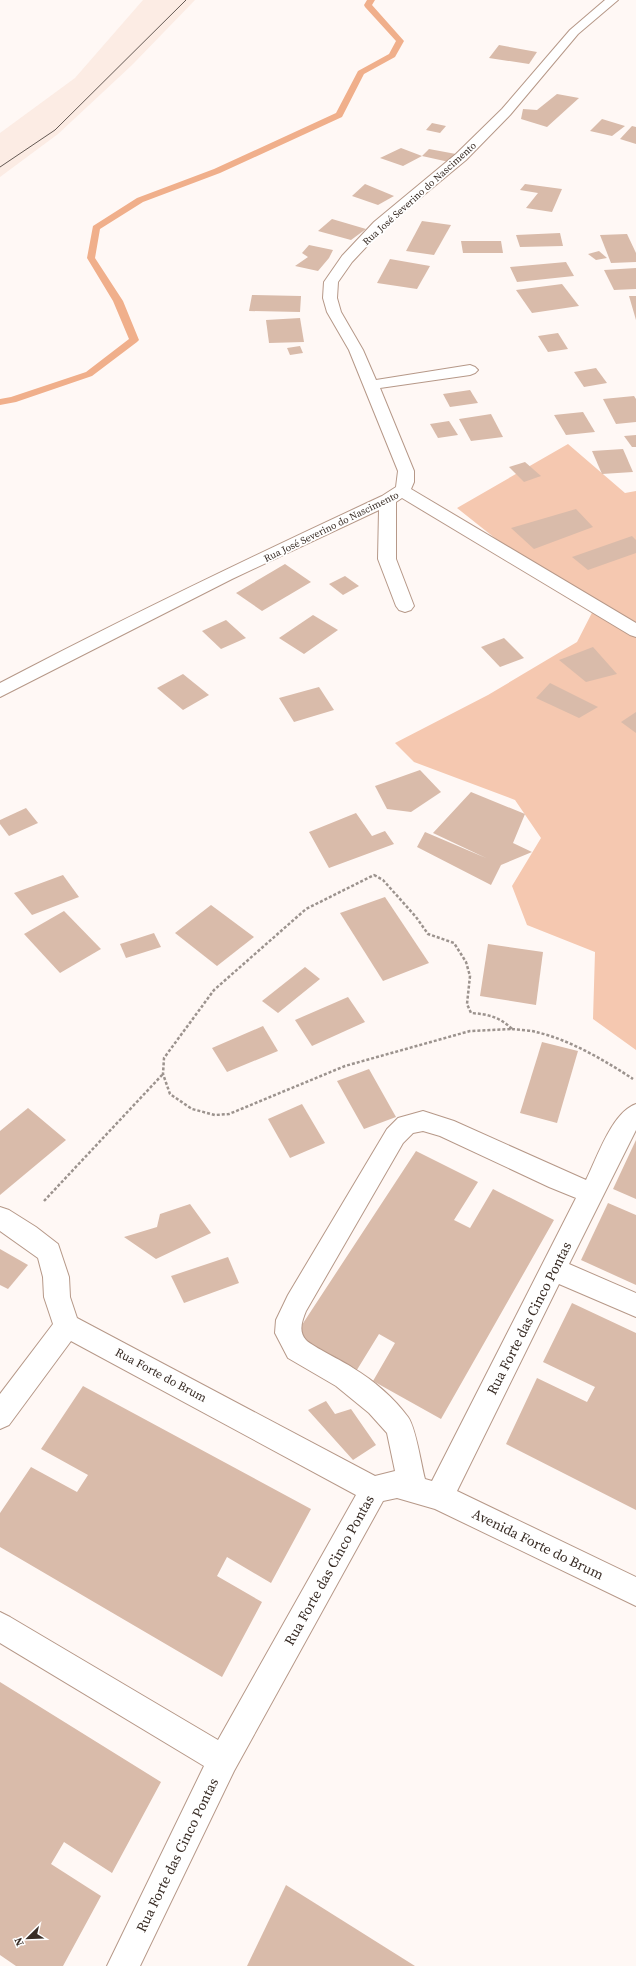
<svg xmlns="http://www.w3.org/2000/svg" width="636" height="1966" font-family="'Source Serif 4',serif">
	<rect width="100%" height="100%" fill="#fff8f5"/>
	<path fill="#fcece4" d="M 143,0 L 195,0 L 132,65 L 58,134 L 0,177 L 0,133 L 75,78 Z"/>
	<path fill="#f5c8b0" d="M 568,444 L 625,493 L 636,491 L 636,1050 L 593,1019 L 595,952 L 527,925 L 512,886 L 541,838 L 515,800 L 414,762 L 395,743 L 488,695 L 577,642 L 597,603 L 519,557 L 457,508 Z"/>
	<g fill="none" stroke-linecap="round" stroke-linejoin="round">
		<path fill="#f0af8b" fill-rule="evenodd" d="M 367,0 L 375,0 L 372,5 L 404,41 L 395,57 L 364,74 L 342,117 L 220,173 L 143,202 L 100,229 L 95,258 L 123,301 L 139,340 L 137,342 L 92,376 L 16,402 L 0,405 L 0,399 L 11,397 L 86,372 L 129,339 L 113,301 L 87,258 L 93,226 L 137,198 L 214,169 L 336,113 L 358,71 L 389,54 L 396,41 L 365,7 L 364,5 Z"/>
	</g>
	<g fill="#d9bbaa">
		<path d="M 499,45 L 537,52 L 529,64 L 489,58 Z"/>
		<path d="M 557,94 L 579,98 L 547,127 L 521,119 L 523,109 L 537,110 Z"/>
		<path d="M 602,119 L 625,126 L 612,136 L 590,131 Z"/>
		<path d="M 432,123 L 446,126 L 440,133 L 426,130 Z"/>
		<path d="M 632,126 L 636,127 L 636,144 L 620,139 Z"/>
		<path d="M 401,148 L 422,156 L 429,149 L 456,154 L 449,162 L 422,156 L 403,166 L 380,158 Z"/>
		<path d="M 365,184 L 394,196 L 378,205 L 352,196 Z"/>
		<path d="M 525,184 L 562,189 L 552,212 L 526,208 L 538,193 L 520,190 Z"/>
		<path d="M 332,219 L 366,229 L 351,240 L 318,231 Z"/>
		<path d="M 422,221 L 451,225 L 434,255 L 406,251 Z"/>
		<path d="M 560,233 L 563,246 L 520,247 L 516,235 Z"/>
		<path d="M 627,234 L 636,253 L 636,262 L 611,263 L 600,235 Z"/>
		<path d="M 461,241 L 501,241 L 503,253 L 463,253 Z"/>
		<path d="M 309,245 L 333,250 L 329,258 L 318,271 L 295,266 L 308,257 L 302,253 Z"/>
		<path d="M 599,251 L 607,258 L 596,260 L 588,254 Z"/>
		<path d="M 390,259 L 430,266 L 417,289 L 377,283 Z"/>
		<path d="M 566,262 L 574,276 L 517,282 L 510,267 Z"/>
		<path d="M 636,268 L 636,289 L 614,290 L 604,270 Z"/>
		<path d="M 562,284 L 579,306 L 532,313 L 516,290 Z"/>
		<path d="M 252,295 L 301,296 L 300,312 L 249,311 Z"/>
		<path d="M 629,296 L 636,296 L 636,320 Z"/>
		<path d="M 300,318 L 304,342 L 269,343 L 266,320 Z"/>
		<path d="M 558,333 L 568,349 L 548,352 L 538,336 Z"/>
		<path d="M 300,346 L 303,353 L 290,355 L 287,348 Z"/>
		<path d="M 596,368 L 607,383 L 584,387 L 574,372 Z"/>
		<path d="M 470,390 L 478,403 L 450,407 L 443,394 Z"/>
		<path d="M 634,396 L 636,399 L 636,422 L 616,424 L 603,399 Z"/>
		<path d="M 583,412 L 595,432 L 566,435 L 554,415 Z"/>
		<path d="M 491,414 L 503,437 L 471,441 L 459,419 Z"/>
		<path d="M 449,421 L 458,435 L 438,438 L 430,424 Z"/>
		<path d="M 636,435 L 636,447 L 632,447 L 624,436 Z"/>
		<path d="M 623,449 L 633,472 L 602,474 L 592,451 Z"/>
		<path d="M 525,462 L 541,476 L 524,482 L 509,467 Z"/>
		<path d="M 576,509 L 593,527 L 534,549 L 511,528 Z"/>
		<path d="M 632,536 L 636,540 L 636,553 L 588,570 L 572,557 Z"/>
		<path d="M 285,564 L 311,582 L 262,611 L 236,593 Z"/>
		<path d="M 345,576 L 359,586 L 343,595 L 329,584 Z"/>
		<path d="M 313,615 L 338,630 L 304,654 L 279,638 Z"/>
		<path d="M 226,620 L 246,638 L 221,649 L 202,631 Z"/>
		<path d="M 504,638 L 524,658 L 500,667 L 481,647 Z"/>
		<path d="M 593,647 L 617,674 L 586,682 L 559,660 Z"/>
		<path d="M 183,674 L 209,695 L 183,710 L 157,688 Z"/>
		<path d="M 550,683 L 598,707 L 579,718 L 536,698 Z"/>
		<path d="M 319,687 L 334,710 L 294,722 L 279,698 Z"/>
		<path d="M 636,712 L 636,733 L 621,722 Z"/>
		<path d="M 420,770 L 441,792 L 411,812 L 387,809 L 375,786 Z"/>
		<path d="M 471,792 L 525,814 L 513,843 L 532,852 L 501,865 L 491,885 L 417,847 L 425,832 L 486,858 L 433,833 Z"/>
		<path d="M 26,808 L 38,823 L 9,836 L 0,824 L 0,820 Z"/>
		<path d="M 356,813 L 372,836 L 385,831 L 394,844 L 329,868 L 309,832 Z"/>
		<path d="M 63,875 L 79,897 L 32,915 L 14,893 Z"/>
		<path d="M 385,897 L 429,963 L 383,981 L 340,913 Z"/>
		<path d="M 211,905 L 254,937 L 217,966 L 175,933 Z"/>
		<path d="M 64,911 L 101,949 L 60,973 L 24,934 Z"/>
		<path d="M 154,933 L 161,947 L 126,958 L 120,944 Z"/>
		<path d="M 488,944 L 543,952 L 536,1005 L 480,996 Z"/>
		<path d="M 305,967 L 320,979 L 278,1013 L 262,1001 Z"/>
		<path d="M 348,997 L 365,1022 L 312,1046 L 295,1020 Z"/>
		<path d="M 263,1026 L 278,1051 L 227,1072 L 212,1048 Z"/>
		<path d="M 542,1042 L 578,1051 L 557,1123 L 520,1113 Z"/>
		<path d="M 369,1069 L 396,1117 L 364,1129 L 337,1081 Z"/>
		<path d="M 302,1104 L 325,1143 L 290,1158 L 268,1119 Z"/>
		<path d="M 28,1108 L 66,1140 L 0,1195 L 0,1131 Z"/>
		<path d="M 636,1140 L 636,1199 L 613,1189 Z"/>
		<path d="M 416,1151 L 478,1182 L 454,1220 L 470,1228 L 493,1189 L 554,1220 L 441,1419 L 373,1381 L 395,1343 L 379,1334 L 355,1373 L 294,1337 Z"/>
		<path d="M 608,1203 L 636,1215 L 636,1285 L 581,1260 Z"/>
		<path d="M 190,1204 L 211,1233 L 156,1259 L 124,1237 L 157,1227 L 160,1214 Z"/>
		<path d="M 0,1249 L 28,1265 L 8,1289 L 0,1285 Z"/>
		<path d="M 228,1257 L 239,1283 L 184,1303 L 171,1276 Z"/>
		<path d="M 572,1303 L 636,1333 L 636,1510 L 506,1444 L 537,1378 L 587,1402 L 595,1387 L 543,1362 Z"/>
		<path d="M 83,1386 L 311,1509 L 271,1583 L 227,1557 L 217,1576 L 262,1602 L 222,1677 L 0,1547 L 0,1513 L 31,1467 L 77,1492 L 88,1475 L 41,1449 Z"/>
		<path d="M 326,1401 L 335,1414 L 351,1409 L 376,1445 L 353,1460 L 308,1410 Z"/>
		<path d="M 0,1682 L 161,1782 L 112,1873 L 64,1842 L 51,1864 L 101,1896 L 63,1966 L 16,1966 L 0,1955 Z"/>
		<path d="M 286,1885 L 415,1966 L 247,1966 Z"/>
	</g>
	<g fill="none" stroke-linecap="round" stroke-linejoin="round">
		<g stroke="#b69888" stroke-width="2">
			<g id="street">
				<path d="M 605,0 L 618,0 L 578,34 L 510,115 L 466,160 L 384,228 L 352,262 L 338,282 L 337,298 L 341,312 L 363,350 L 376,380 L 470,365 L 475,367 L 478,370 L 475,373 L 470,375 L 380,388 L 414,471 L 414,482 L 411,489 L 636,623 L 636,637 L 630,635 L 402,498 L 396,502 L 396,559 L 414,606 L 411,610 L 405,612 L 399,610 L 396,606 L 378,559 L 379,510 L 232,579 L 0,697 L 0,683 C 126,617 253,556 382,496 L 396,487 L 398,471 L 349,350 L 327,312 L 323,298 L 324,282 L 342,256 L 374,222 L 456,154 L 502,109 L 570,30 Z"/>
				<path d="M 636,1104 L 636,1130 L 569,1264 L 636,1293 L 636,1317 L 559,1284 L 457,1491 L 636,1577 L 636,1606 L 435,1509 L 397,1498 L 383,1501 L 234,1771 L 140,1966 L 107,1966 L 204,1766 L 0,1643 L 0,1612 L 10,1617 L 218,1740 L 356,1495 L 71,1341 L 9,1425 L 0,1429 L 0,1394 L 53,1324 L 44,1297 L 43,1277 L 38,1258 L 0,1231 L 0,1207 L 9,1210 L 36,1227 L 58,1244 L 69,1277 L 70,1297 L 77,1318 L 375,1476 L 395,1471 L 387,1433 L 369,1413 L 336,1386 L 288,1358 L 275,1333 L 276,1320 L 288,1295 L 387,1129 L 398,1118 L 423,1111 L 454,1121 L 586,1180 C 597,1158 612,1112 636,1104 ZM 423,1131 L 440,1136 L 549,1187 L 576,1198 L 432,1481 L 425,1479 C 421,1464 416,1428 408,1417 C 394,1398 373,1380 353,1368 C 343,1361 313,1347 306,1340 C 298,1331 302,1321 306,1311 L 403,1143 L 413,1133 Z"/>
			</g>
		</g>
		<g stroke="#9c938e" stroke-width="2.5" stroke-dasharray="3 2" stroke-linecap="butt">
			<path d="M 374,875 L 383,880 L 416,917 L 428,934 L 454,943 L 466,962 L 470,976 L 467,1004 L 471,1013 C 487,1014 500,1017 512,1029 L 470,1031 L 345,1066 L 229,1114 L 215,1115 L 192,1109 L 170,1094 L 163,1074 L 164,1058 L 214,990 L 306,909 Z"/>
			<path d="M 512,1029 C 520,1030 529,1030 536,1032 C 568,1039 606,1061 633,1079"/>
			<path d="M 44,1201 L 163,1074"/>
		</g>
		<use href="#street" fill="#fff" fill-rule="evenodd"/>
		<path stroke="#645953" stroke-width="1" d="M 0,167 L 55,130 L 186,0"/>
	</g>
	<g text-anchor="middle" stroke-width="3.5" stroke-linejoin="round" paint-order="stroke">
		<g font-size="10" fill="#392d26" stroke="#fff">
			<text transform="translate(419 193) rotate(-42)" y="4">Rua José Severino do Nascimento</text>
			<text transform="translate(331 526) rotate(-26)" y="4">Rua José Severino do Nascimento</text>
		</g>
		<g font-size="12" fill="#392d26" stroke="#fff">
			<text transform="translate(161 1375) rotate(28)" y="4">Rua Forte do Brum</text>
		</g>
		<g font-size="14" fill="#392d26" stroke="#fff">
			<text transform="translate(529 1318) rotate(-63)" y="5">Rua Forte das Cinco Pontas</text>
			<text transform="translate(538 1544) rotate(26)" y="5">Avenida Forte do Brum</text>
			<text transform="translate(329 1570) rotate(-61)" y="5">Rua Forte das Cinco Pontas</text>
			<text transform="translate(177 1855) rotate(-64)" y="5">Rua Forte das Cinco Pontas</text>
		</g>
	</g>
	<g transform="translate(28 1938) rotate(247)" stroke="#ffffff" stroke-width="3" paint-order="stroke">
	<path d="M0-3L7 15L0 10L-7 15Z" fill="#392d26"/>
	<text y="-6" font-size="11" font-weight="bold" text-anchor="middle" fill="#392d26">N</text>
	</g>
</svg>
